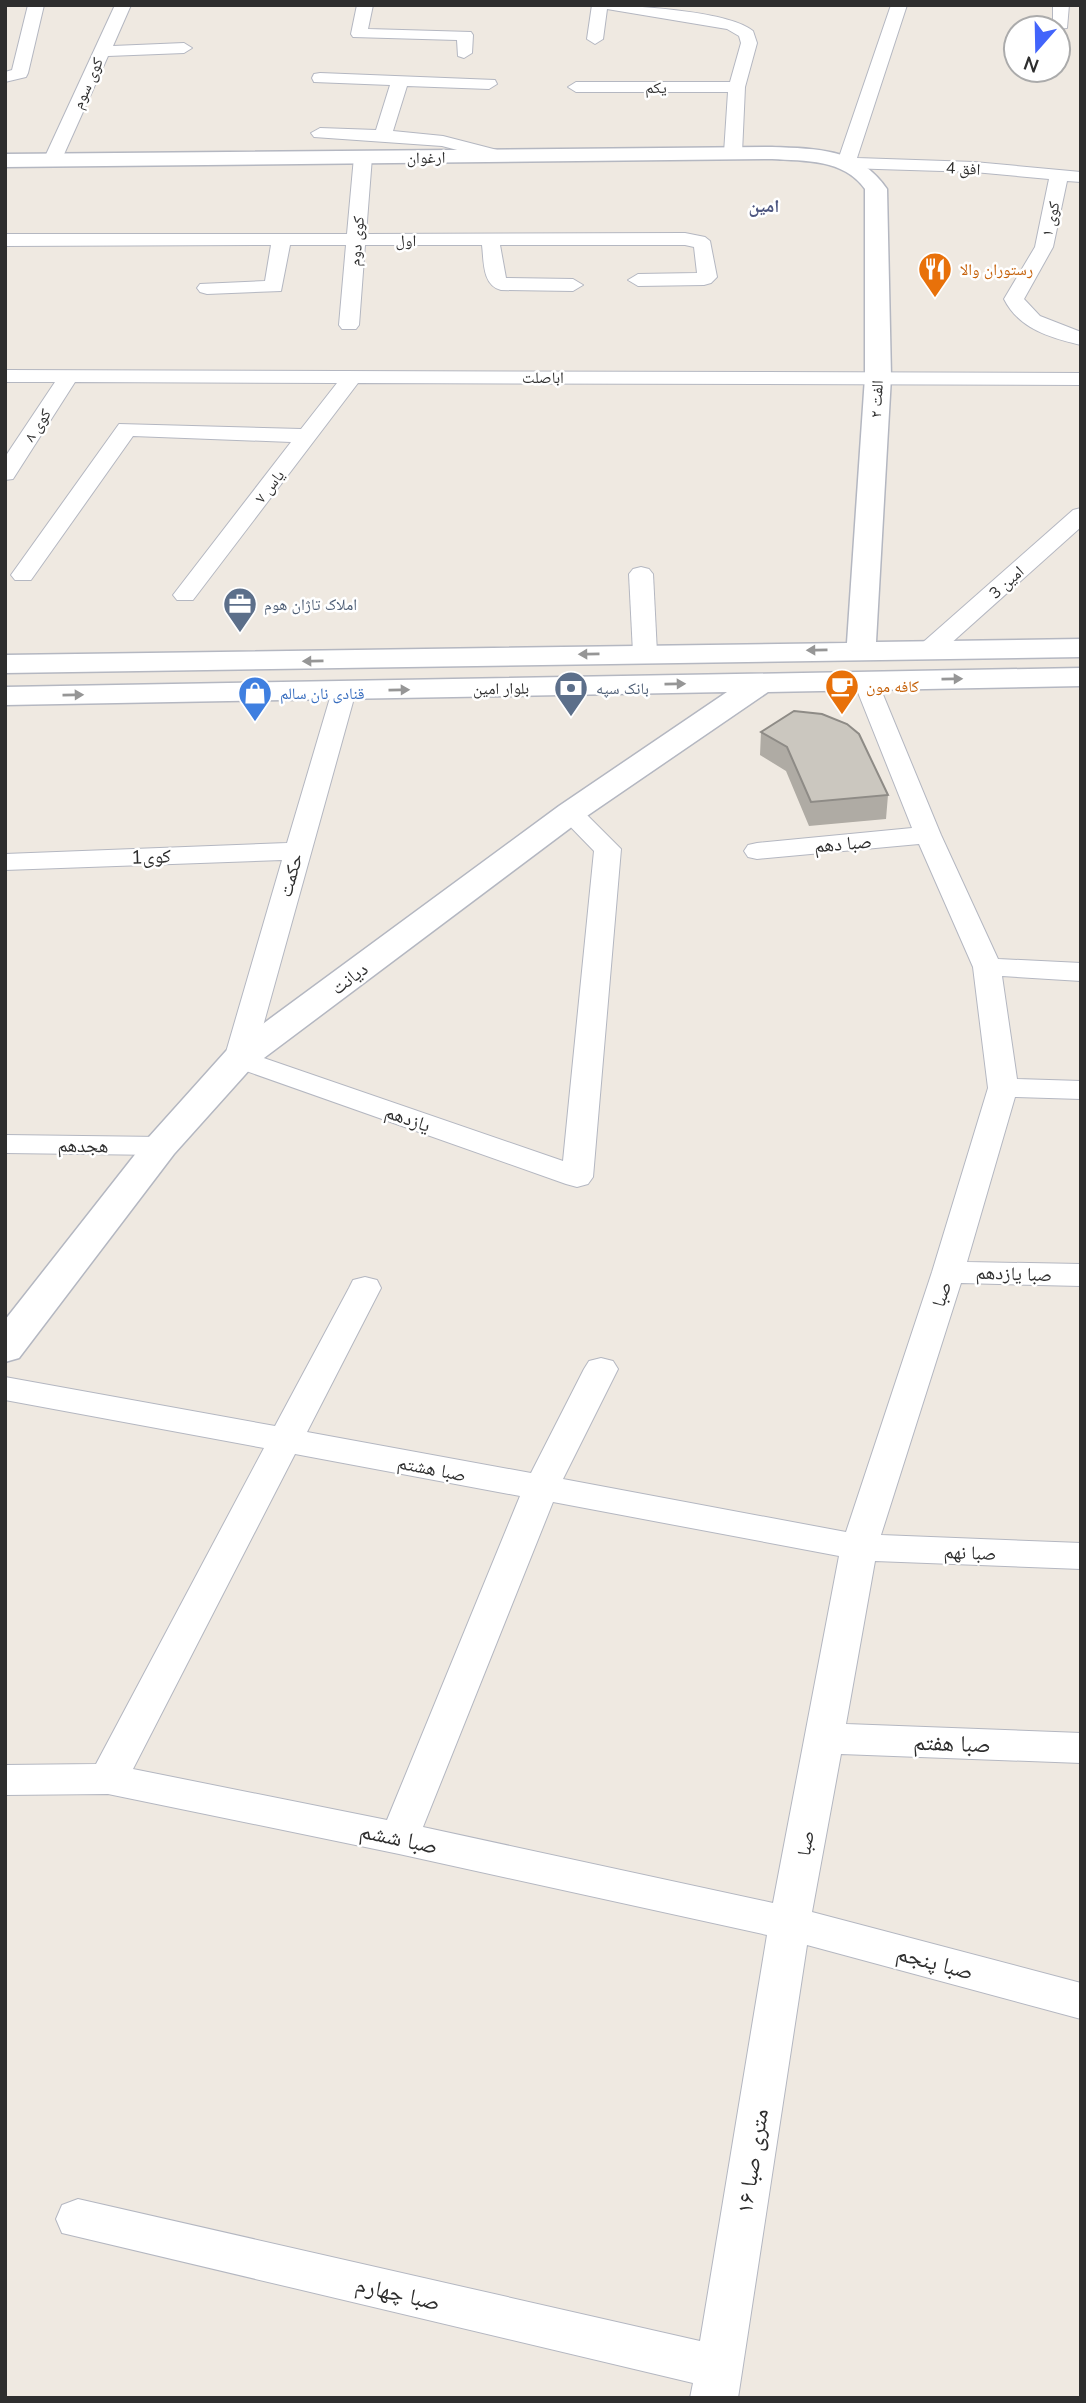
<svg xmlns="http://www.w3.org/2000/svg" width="1086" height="2403" font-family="Mulish,'Noto Naskh Arabic',sans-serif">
	<rect width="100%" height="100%" fill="#efe9e1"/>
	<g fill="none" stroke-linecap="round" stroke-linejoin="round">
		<g stroke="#b4b7c1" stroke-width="2">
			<g id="street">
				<path d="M 28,5 L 44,5 L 28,73 L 26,77 L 5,82 L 5,72 L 12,70 Z"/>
				<path d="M 115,5 L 131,5 L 113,46 L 184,43 L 192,48 L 184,53 L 108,56 L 61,161 L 58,165 L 46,165 L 43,161 Z"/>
				<path d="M 357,5 L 373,5 L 368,29 L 471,32 L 473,35 L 472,53 L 464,58 L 458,56 L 457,40 L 353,37 L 351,34 Z"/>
				<path d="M 592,5 C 626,5 728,10 753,31 L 757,43 L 745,87 L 742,153 L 739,157 L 727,157 L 724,153 L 728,92 L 576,92 L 568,87 L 576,82 L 730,82 L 741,43 L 739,36 L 727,29 L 607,9 L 603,39 L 595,44 L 587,39 Z"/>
				<path d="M 891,5 L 907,5 L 857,158 L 974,162 L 1081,172 L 1081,182 L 1067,181 L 1053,247 L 1024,299 L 1040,316 L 1081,332 L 1081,345 C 1051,338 1019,329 1004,299 L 1035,247 L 1049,179 L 974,172 L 846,168 L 837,163 Z"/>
				<path d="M 1053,5 L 1069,5 L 1067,28 L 1058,29 L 1053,25 Z"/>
				<path d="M 320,73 L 495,80 L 497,84 L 489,89 L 407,86 L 393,131 L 443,136 L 505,152 L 508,156 L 499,161 L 442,146 L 314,137 L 311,133 L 320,128 L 376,130 L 390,85 L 314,82 L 312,78 L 314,74 Z"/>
				<path d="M 363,152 L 372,157 L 366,234 L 685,233 L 705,237 L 710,241 L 717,277 L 711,283 L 704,285 L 638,286 L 628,280 L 638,274 L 697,273 L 694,247 L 685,245 L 500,245 L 506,278 L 573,279 L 583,285 L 573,291 L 501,290 C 482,285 484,261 482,245 L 365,245 L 359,325 L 356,329 L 342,329 L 339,325 L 346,245 L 290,245 L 281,291 L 207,294 L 200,292 L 197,288 L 200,284 L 265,281 L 271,245 L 5,246 L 5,234 L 347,234 L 354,157 Z"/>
				<path d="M 5,370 L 1081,373 L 1081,385 L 358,383 L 193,600 L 177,600 L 173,595 L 291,442 L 133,436 L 31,580 L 15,580 L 11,575 L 119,424 L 301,429 L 337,383 L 75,382 L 13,479 L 5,480 L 5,457 L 55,382 L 5,382 Z"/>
				<path d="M 1081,508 L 1081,527 L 939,654 L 930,656 L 921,654 L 918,649 L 921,644 L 1073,510 Z"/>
				<path d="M 641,567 L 649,569 L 653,574 L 657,653 L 654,658 L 645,660 L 636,658 L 633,653 L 629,574 L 633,569 Z"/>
				<path d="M 865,673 L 874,675 L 877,680 L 941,835 L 998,959 L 1081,963 L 1081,981 L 1002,976 L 1017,1079 L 1081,1081 L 1081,1099 L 1015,1097 L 967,1262 L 1081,1264 L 1081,1286 L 961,1283 L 881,1535 L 1081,1543 L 1081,1569 L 875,1561 L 846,1724 L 1081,1733 L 1081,1763 L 841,1754 L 812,1912 L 1081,1983 L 1081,2019 L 807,1945 L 738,2398 L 690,2398 L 693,2383 L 62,2233 L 56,2219 L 62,2205 L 78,2199 L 700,2341 L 767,1935 L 399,1854 L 108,1794 L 5,1795 L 5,1765 L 96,1764 L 264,1448 L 5,1400 L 5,1377 L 275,1426 L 349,1288 L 353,1280 L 365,1277 L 377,1280 L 381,1288 L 307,1432 L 531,1473 L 584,1369 L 589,1361 L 601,1358 L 613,1361 L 618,1369 L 563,1479 L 846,1532 L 932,1272 L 988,1088 L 973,967 L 919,844 L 757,859 L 748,857 L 744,851 L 748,845 L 757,843 L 912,828 L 853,680 L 856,675 ZM 295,1454 L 520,1496 L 387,1820 L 133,1769 ZM 553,1502 L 839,1556 L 773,1903 L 423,1827 Z"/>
				<path d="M 344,684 L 353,686 L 356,691 L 255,1055 L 563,1161 L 594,851 L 557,813 L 561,807 L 570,805 L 579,807 L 621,849 L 593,1177 L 588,1184 L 577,1187 L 566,1184 L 229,1065 L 224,1059 L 282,860 L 5,870 L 5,854 L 287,843 L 332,691 L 335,686 Z"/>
				<path d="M 5,1135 L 161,1137 L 172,1139 L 176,1146 L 172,1153 L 161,1155 L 5,1153 Z"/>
			</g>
		</g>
		<g stroke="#b4b7c1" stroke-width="3">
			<g id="secondary">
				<path d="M 772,147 C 818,149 859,148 887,189 L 891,377 L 876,642 L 1081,639 L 1081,657 L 5,673 L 5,655 L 847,643 L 865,377 L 865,189 C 844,159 805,161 772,159 L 5,167 L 5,154 Z"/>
				<path d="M 1081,668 L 1081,686 L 768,692 L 581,820 L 252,1067 L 174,1154 L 19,1358 L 5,1362 L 5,1320 L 148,1138 L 226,1051 L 559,806 L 727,692 L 5,705 L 5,687 Z"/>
			</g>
		</g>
		<use href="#street" fill="#fff" fill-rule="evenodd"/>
		<use href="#secondary" fill="#fff" fill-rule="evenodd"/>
	</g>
	<path fill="#afaba4" d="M 761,732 L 888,795 L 886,819 L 809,826 L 786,771 L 760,755 Z"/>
	<path fill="#cbc7bf" stroke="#8e8b86" stroke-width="2" d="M 794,711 L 822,714 L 847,724 L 859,734 L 888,795 L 811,802 L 787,747 L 761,732 Z"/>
	<defs><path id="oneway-solid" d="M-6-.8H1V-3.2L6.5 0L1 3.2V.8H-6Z" transform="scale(1.75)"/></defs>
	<g fill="#969696">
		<use href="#oneway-solid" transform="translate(817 650) rotate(179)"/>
		<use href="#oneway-solid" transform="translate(589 654) rotate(179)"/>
		<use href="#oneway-solid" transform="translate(313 661) rotate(179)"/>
		<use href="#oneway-solid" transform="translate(952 679) rotate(-1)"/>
		<use href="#oneway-solid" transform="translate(675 684) rotate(-1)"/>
		<use href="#oneway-solid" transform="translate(399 690) rotate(-1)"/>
		<use href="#oneway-solid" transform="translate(73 695) rotate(-1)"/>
	</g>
	<defs>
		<g id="restaurant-pin" transform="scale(1.75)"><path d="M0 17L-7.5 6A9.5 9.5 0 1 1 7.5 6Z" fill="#e8710a" stroke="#fff"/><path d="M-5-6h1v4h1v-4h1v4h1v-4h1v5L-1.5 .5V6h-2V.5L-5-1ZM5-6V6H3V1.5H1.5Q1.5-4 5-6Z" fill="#fff"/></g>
		<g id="office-pin" transform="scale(1.75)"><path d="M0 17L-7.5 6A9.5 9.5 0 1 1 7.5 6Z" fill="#5c6f8a" stroke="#fff"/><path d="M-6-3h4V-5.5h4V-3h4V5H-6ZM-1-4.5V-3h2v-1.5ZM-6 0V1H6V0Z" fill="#fff"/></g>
		<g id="cafe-pin" transform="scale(1.75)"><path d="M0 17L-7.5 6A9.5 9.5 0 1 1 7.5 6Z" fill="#e8710a" stroke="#fff"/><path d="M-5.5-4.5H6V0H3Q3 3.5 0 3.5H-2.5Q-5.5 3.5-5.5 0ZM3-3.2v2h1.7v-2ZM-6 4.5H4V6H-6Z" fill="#fff"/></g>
		<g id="bank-pin" transform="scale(1.75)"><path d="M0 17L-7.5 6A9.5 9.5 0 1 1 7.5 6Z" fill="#5c6f8a" stroke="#fff"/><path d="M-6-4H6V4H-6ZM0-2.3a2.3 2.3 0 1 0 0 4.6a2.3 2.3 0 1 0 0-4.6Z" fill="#fff"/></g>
		<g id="shop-pin" transform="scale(1.75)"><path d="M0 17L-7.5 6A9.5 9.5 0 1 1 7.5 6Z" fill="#3f7fe0" stroke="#fff"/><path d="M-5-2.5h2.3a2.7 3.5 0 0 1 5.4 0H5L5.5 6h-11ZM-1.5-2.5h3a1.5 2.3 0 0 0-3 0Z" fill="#fff"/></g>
	</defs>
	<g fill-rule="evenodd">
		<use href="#restaurant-pin" x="935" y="269"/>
		<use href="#office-pin" x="240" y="604"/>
		<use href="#cafe-pin" x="842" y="686"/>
		<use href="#bank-pin" x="571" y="688"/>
		<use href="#shop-pin" x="255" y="693"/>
	</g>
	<g text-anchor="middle" stroke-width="5" stroke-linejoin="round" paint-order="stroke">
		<g font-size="16" fill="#2e2e2e" stroke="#fff">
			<text transform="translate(87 83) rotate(-66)" y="6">کوی سوم</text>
			<text x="656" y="93">یکم</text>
			<text transform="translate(426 157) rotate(-1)" y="6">ارغوان</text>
			<text transform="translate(963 168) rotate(3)" y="6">افق 4</text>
			<text transform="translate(1050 219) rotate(-77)" y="6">کوی ۱</text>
			<text x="406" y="246">اول</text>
			<text transform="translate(356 241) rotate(-85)" y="6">کوی دوم</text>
			<text x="543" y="383">اباصلت</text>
			<text transform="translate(876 399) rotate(-87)" y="6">الفت ۲</text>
			<text transform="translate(37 425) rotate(-57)" y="6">کوی ۸</text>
			<text transform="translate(269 486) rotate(-52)" y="6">یاس ۷</text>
			<text transform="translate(1006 582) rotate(-42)" y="6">امین 3</text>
			<text transform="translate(501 688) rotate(-1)" y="6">بلوار امین</text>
		</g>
		<g font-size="16" fill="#c56008" stroke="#fff" text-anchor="start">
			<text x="960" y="275">رستوران والا</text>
			<text x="866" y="692">کافه مون</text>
		</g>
		<g font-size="16" fill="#4e5e75" stroke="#fff" text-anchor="start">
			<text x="264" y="610">املاک تاژان هوم</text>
			<text x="596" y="694">بانک سپه</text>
		</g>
		<g font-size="16" fill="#366cbe" stroke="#fff" text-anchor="start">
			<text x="280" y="699">قنادی نان سالم</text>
		</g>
		<g font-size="18" font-weight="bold" fill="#4d5680" stroke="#fff">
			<text x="764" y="212">امین</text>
		</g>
		<g font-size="19" fill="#2e2e2e" stroke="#fff">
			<text transform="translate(843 843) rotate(-5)" y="7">صبا دهم</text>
			<text transform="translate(151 856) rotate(-2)" y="7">کوی1</text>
			<text transform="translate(290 875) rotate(-74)" y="7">حکمت</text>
			<text transform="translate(349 978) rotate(-37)" y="7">دیانت</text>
			<text transform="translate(408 1118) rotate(19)" y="7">یازدهم</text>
			<text transform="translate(83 1145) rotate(1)" y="7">هجدهم</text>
			<text transform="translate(1014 1273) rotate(2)" y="7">صبا یازدهم</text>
			<text transform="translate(941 1294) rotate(-72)" y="7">صبا</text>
			<text transform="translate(432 1468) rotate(11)" y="7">صبا هشتم</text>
			<text transform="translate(970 1552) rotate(2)" y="7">صبا نهم</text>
			<text transform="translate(805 1843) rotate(-80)" y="7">صبا</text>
		</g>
		<g font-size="23" fill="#2e2e2e" stroke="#fff">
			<text transform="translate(952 1743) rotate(2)" y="8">صبا هفتم</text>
			<text transform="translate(399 1838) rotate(12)" y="8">صبا ششم</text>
			<text transform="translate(935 1962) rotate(15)" y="8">صبا پنجم</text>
			<text transform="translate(752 2161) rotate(-81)" y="8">۱۶ متری صبا</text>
			<text transform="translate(398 2293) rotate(13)" y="8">صبا چهارم</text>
		</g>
	</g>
	<rect width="1086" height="2403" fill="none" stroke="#2e2e2e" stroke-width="14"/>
	<g transform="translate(1037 49) rotate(200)"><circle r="33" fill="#ffffff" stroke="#ababab" stroke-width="2"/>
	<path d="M0-5L12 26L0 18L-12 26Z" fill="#4264fb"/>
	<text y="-10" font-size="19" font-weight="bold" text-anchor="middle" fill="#2e2e2e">N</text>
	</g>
</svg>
